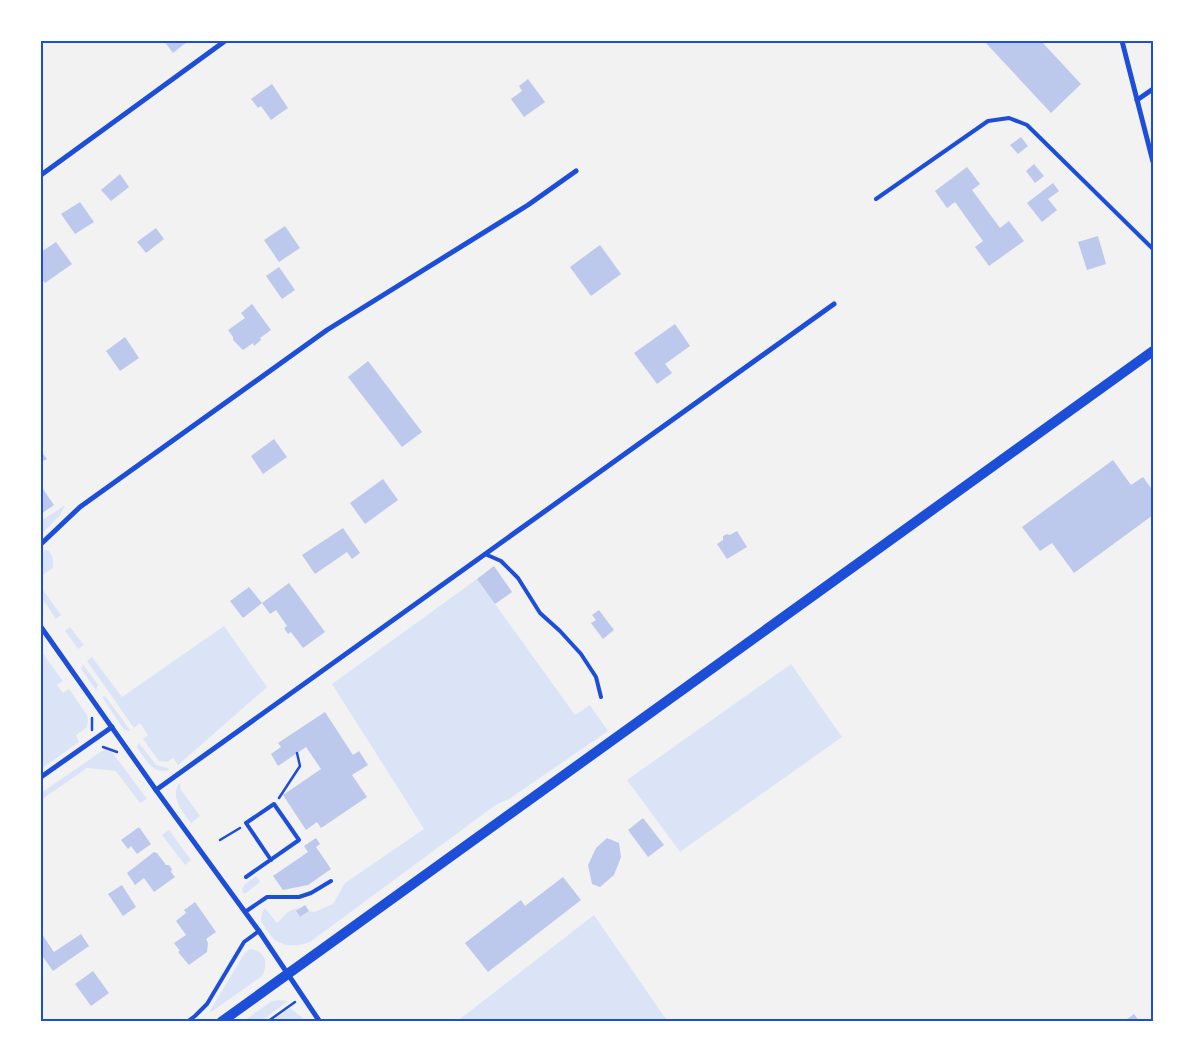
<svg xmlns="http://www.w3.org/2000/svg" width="1194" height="1063" font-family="'DM Sans',sans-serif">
	<rect width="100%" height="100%" fill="#f2f2f2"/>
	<g fill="#dbe4f7">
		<path d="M 65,505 L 60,515 L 41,535 L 41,521 Z"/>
		<path d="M 48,550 C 54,556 53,560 53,568 L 41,576 L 41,551 Z"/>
		<path d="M 477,579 L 575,715 L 590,705 L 608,731 L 509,799 L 497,804 L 310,942 C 298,947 286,947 275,940 C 270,936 265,927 261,921 L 262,913 L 265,908 L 277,923 C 285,916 289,907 301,908 L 296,912 L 300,917 L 309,911 L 314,912 L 333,904 L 345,883 L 424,829 L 332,684 Z"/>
		<path d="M 41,587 L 61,615 L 56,619 L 41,597 Z"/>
		<path d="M 224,626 L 267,687 L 178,765 L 173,758 L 167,762 L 159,761 L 143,739 L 148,735 L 140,723 L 134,728 L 87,661 L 92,657 L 122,697 Z"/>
		<path d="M 70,627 L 84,645 L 78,649 L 65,631 Z"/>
		<path d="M 41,651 L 63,681 L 57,685 L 63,693 L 69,689 L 87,715 L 88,719 L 87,727 L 76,735 L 79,742 L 41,769 Z"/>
		<path d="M 83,664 L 98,685 L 97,688 L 96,690 L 81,669 Z"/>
		<path d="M 791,664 L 842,737 L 680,852 L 627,780 Z"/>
		<path d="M 104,696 L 106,697 L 130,730 L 129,731 L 124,730 L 102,697 Z"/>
		<path d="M 139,743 L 156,765 L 168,768 L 169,770 C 153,775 145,759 137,747 Z"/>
		<path d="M 105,750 L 112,752 L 147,799 L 140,803 L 116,771 L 87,768 L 41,800 L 41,793 L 102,751 Z"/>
		<path d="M 179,783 L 181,786 L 180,788 L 181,790 L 200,816 L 191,823 C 182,810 170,799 179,783 Z"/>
		<path d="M 169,830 L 191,860 L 185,865 L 162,835 Z"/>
		<path d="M 256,876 L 260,882 L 246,893 L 243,893 L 242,889 L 245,884 Z"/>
		<path d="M 594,915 L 668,1022 L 456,1022 Z"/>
		<path d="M 250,949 C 265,951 269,963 262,976 L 211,1012 L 210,1011 L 244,954 Z"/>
		<path d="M 280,1000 L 288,1001 L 260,1022 L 242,1022 L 272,1001 Z"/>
		<path d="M 290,1008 L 303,1018 L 297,1022 L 271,1022 Z"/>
	</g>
	<g fill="#bdc9ec">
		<path d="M 164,41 L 188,41 L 173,53 Z"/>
		<path d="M 984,41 L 1041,41 L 1081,84 L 1051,113 Z"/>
		<path d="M 528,79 L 545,102 L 524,117 L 511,99 L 522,91 L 519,86 Z"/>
		<path d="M 272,84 L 288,108 L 271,120 L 261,106 L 258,108 L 251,99 Z"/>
		<path d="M 1021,137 L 1028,146 L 1018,154 L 1010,145 Z"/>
		<path d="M 1034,164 L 1044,176 L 1035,183 L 1026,171 Z"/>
		<path d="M 967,167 L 980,184 L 972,190 L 1000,228 L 1009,221 L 1024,241 L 989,266 L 975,247 L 983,241 L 955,202 L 947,208 L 935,191 Z"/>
		<path d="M 120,174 L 129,187 L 111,201 L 101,190 Z"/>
		<path d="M 1053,183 L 1059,191 L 1048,199 L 1057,210 L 1042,222 L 1027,203 Z"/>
		<path d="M 80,202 L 94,222 L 75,234 L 61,214 Z"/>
		<path d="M 285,226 L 300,248 L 279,262 L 264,240 Z"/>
		<path d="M 156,228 L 164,239 L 146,253 L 137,242 Z"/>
		<path d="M 1098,236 L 1106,264 L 1087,270 L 1078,242 Z"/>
		<path d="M 56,242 L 72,264 L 45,283 L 41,278 L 41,252 Z"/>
		<path d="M 600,245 L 621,274 L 591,296 L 570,267 Z"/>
		<path d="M 279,267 L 295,290 L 282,299 L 266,276 Z"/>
		<path d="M 252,304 L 271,330 L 260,338 L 261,340 L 254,346 L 253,343 L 243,350 L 233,340 L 233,337 L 228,330 L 245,318 L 241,313 Z"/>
		<path d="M 675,324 L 690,346 L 665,364 L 672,373 L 657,384 L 634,353 Z"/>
		<path d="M 125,337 L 139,358 L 120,371 L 106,351 Z"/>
		<path d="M 368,361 L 422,432 L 402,447 L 348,377 Z"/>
		<path d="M 274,439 L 287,457 L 263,474 L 251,456 Z"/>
		<path d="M 41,451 L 47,459 L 41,462 Z"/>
		<path d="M 1113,460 L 1131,485 L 1143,477 L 1153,491 L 1153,515 L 1074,573 L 1052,543 L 1040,551 L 1022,527 Z"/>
		<path d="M 383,479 L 398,500 L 365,524 L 350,503 Z"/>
		<path d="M 41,486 L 54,505 L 41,514 Z"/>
		<path d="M 343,528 L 360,553 L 352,559 L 347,552 L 315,574 L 302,555 Z"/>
		<path d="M 737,531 L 747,547 L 727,559 L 717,544 L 723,540 L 723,536 L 727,534 L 730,535 Z"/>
		<path d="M 494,566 L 512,592 L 495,604 L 477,579 Z"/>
		<path d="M 289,583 L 325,632 L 303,648 L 291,632 L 288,634 L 284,628 L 287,626 L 276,610 L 270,614 L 262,603 Z"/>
		<path d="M 249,587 L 262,603 L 243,618 L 230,601 Z"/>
		<path d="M 599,610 L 614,630 L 603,639 L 591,623 L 596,620 L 592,615 Z"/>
		<path d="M 325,712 L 353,755 L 359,751 L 368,765 L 352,775 L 367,797 L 321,828 L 317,822 L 306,830 L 283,795 L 321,769 L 306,747 L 278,766 L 271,754 L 281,747 L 278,743 Z"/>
		<path d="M 643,818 L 664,845 L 648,857 L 628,830 Z"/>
		<path d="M 139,827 L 151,844 L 137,854 L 131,846 L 128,849 L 121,840 Z"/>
		<path d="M 316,838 L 320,844 L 316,847 L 331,869 L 308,885 L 283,890 L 273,876 L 308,852 L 304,846 Z"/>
		<path d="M 607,838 L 619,843 L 621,857 L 614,875 L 600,887 L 592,884 L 588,865 L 596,848 Z"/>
		<path d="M 154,852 L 157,853 L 166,865 L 169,865 L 172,869 L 171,872 L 175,877 L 154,892 L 144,878 L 135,885 L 127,873 Z"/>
		<path d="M 563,877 L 581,900 L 488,972 L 465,943 L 521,900 L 525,906 Z"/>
		<path d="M 122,885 L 136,907 L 123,916 L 108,894 Z"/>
		<path d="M 195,902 L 216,932 L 206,939 L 208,943 L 207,952 L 189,965 L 178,952 L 180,951 L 174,943 L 186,935 L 176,921 L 186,913 L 184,910 Z"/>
		<path d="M 305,905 L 309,911 L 300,917 L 296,911 Z"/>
		<path d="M 41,933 L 54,952 L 81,934 L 89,946 L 53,971 L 41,954 Z"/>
		<path d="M 93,971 L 109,993 L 91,1006 L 75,984 Z"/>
		<path d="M 1134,1014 L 1140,1022 L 1123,1022 Z"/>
	</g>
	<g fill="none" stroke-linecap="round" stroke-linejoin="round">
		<g stroke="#1d4ed8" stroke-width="2.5">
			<path d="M 92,730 L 92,718"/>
			<path d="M 103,747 L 117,752"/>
			<path d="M 279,798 L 300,766 L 297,753"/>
			<path d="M 220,840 L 240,828"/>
			<path d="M 267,1022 L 295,1002"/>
		</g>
		<g stroke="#1d4ed8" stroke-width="4">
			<path d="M 876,199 L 988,121 L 1009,118 L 1027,125 L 1153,249"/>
			<path d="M 485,554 L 501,561 L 518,578 L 540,613 L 560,631 L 581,654 L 596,677 L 601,697"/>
			<path d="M 246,877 L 299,840 L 274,804 L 246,823 L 271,860"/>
			<path d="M 245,912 L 267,897 L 299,897 L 311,893 L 331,881"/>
			<path d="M 187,1022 L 195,1016 L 207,1004 L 244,942 L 259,931"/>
		</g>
		<g stroke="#1d4ed8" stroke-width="5">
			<path d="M 1122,41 L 1153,162"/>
			<path d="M 1137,100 L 1153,89"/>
			<path d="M 41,175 L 225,41"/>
			<path d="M 41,544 L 80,507 L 327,330 L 528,205 L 576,171"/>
			<path d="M 41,627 L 156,790 L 259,931 L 320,1022"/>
			<path d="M 41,777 L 112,727"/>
			<path d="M 156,790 L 834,304"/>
		</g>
		<path stroke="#1d4ed8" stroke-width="10" d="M 221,1022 L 1153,351"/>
	</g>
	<rect width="1194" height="1063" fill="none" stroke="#ffffff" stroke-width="85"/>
	<rect x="42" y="42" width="1110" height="978" fill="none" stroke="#1d4ed8" stroke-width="2"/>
</svg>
